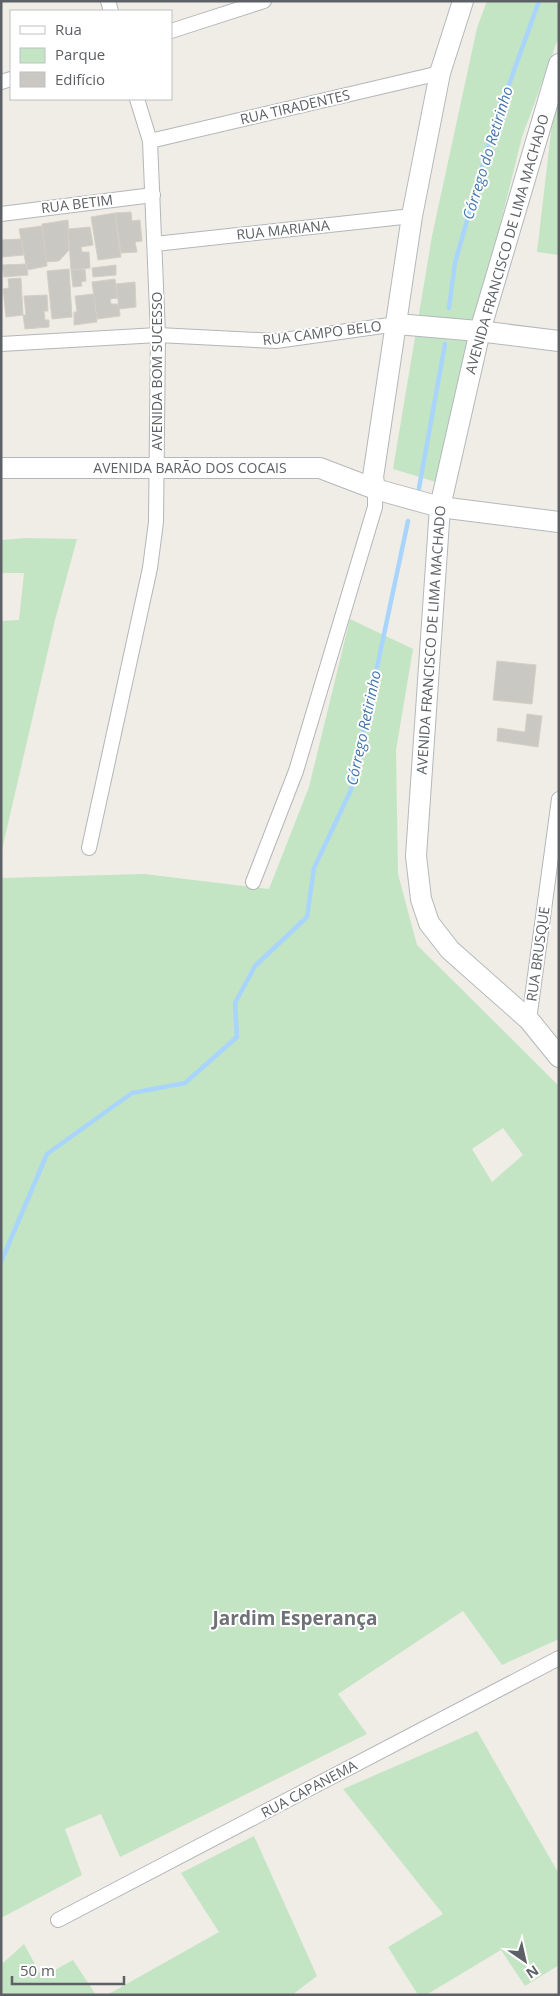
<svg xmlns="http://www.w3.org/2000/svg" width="560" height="1996" font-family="'Open Sans',sans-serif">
	<rect width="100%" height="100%" fill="#efede6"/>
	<g fill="#c3e5c4" fill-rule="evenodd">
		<path d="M 487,1 L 559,1 L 559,36 L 522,137 L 436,482 L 393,469 L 432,236 L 477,28 Z"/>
		<path d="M 555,98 L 559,98 L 559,255 L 537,252 Z"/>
		<path d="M 27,538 L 77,539 L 55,620 L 1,854 L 1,621 L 19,620 L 24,573 L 1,573 L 1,540 Z"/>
		<path d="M 350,619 L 413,649 L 396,750 L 398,874 L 417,945 L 559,1086 L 559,1639 L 502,1665 L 463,1611 L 338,1694 L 367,1734 L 120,1857 L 101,1814 L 65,1829 L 82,1875 L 1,1918 L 1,878 L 144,874 L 269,889 L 309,787 ZM 503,1128 L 523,1155 L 492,1182 L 472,1149 Z"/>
		<path d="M 477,1731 L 559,1874 L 559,1965 L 525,1986 L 501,1950 L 426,1995 L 418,1995 L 388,1947 L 443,1914 L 343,1789 Z"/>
		<path d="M 254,1836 L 317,1976 L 292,1995 L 107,1995 L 219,1932 L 181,1873 Z"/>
		<path d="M 24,1944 L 42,1977 L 73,1960 L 96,1995 L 1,1995 L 1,1961 L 3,1963 Z"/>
	</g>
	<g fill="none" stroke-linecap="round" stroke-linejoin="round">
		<g stroke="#a9d5fc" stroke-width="4.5">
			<path d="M 449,308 L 455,263 L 492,132 L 539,1"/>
			<path d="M 419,488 L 445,344"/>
			<path d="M 1,1262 L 47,1154 L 132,1093 L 185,1083 L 237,1037 L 235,1003 L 255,966 L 307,917 L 314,868 L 351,790 L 408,521"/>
		</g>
	</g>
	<g fill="#cac8c2" stroke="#d3cfc4">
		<path d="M 131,212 L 132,221 L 140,220 L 142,241 L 135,242 L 137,252 L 121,253 L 115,213 Z"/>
		<path d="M 115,213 L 121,257 L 98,260 L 91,217 Z"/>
		<path d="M 68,220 L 69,250 L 59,261 L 46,262 L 42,224 Z"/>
		<path d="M 42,226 L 47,266 L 27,270 L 19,229 Z"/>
		<path d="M 90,227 L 93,245 L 81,247 L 82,252 L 89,252 L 90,268 L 71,270 L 68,229 Z"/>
		<path d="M 21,239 L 24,255 L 2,257 L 1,240 Z"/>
		<path d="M 26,264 L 28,275 L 4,277 L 2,265 Z"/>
		<path d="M 116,265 L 116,275 L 93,277 L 92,268 Z"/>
		<path d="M 69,269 L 72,317 L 52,319 L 47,271 Z"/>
		<path d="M 85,269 L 86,281 L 81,282 L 82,286 L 73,287 L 71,270 Z"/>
		<path d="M 21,278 L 23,315 L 6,317 L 3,289 L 9,288 L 8,279 Z"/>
		<path d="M 115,279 L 118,298 L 110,299 L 111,304 L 119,304 L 120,316 L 97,319 L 92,282 Z"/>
		<path d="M 135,282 L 136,307 L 119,309 L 116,284 Z"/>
		<path d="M 94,294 L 97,322 L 74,325 L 74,312 L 77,312 L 75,296 Z"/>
		<path d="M 47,295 L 48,311 L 44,311 L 45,320 L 49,320 L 49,327 L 25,329 L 23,315 L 26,315 L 24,296 Z"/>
		<path d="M 497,661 L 536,665 L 532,704 L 493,700 Z"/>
		<path d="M 527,714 L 542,716 L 538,747 L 497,741 L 498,728 L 525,732 Z"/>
	</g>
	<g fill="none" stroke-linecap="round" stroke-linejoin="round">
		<g stroke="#b3b6ba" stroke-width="16">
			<g id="street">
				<path d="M 108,1 L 111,11"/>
				<path d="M 171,31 L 264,1"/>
				<path d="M 1,82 L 11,79"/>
				<path d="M 150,141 L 440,73"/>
				<path d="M 1,214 L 153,195"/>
				<path d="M 155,244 L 412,216"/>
				<path d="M 1,344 L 158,335 L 276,341 L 397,324"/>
				<path d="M 89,848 L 150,568 L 156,522 L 158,335 L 150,141 L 137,99"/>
				<path d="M 253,882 L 296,771 L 375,507 L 375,489"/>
				<path d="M 529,1020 L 559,799"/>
				<path d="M 58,1920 L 559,1658"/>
			</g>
		</g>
		<g stroke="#b4b8bc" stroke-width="22">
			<g id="secondary">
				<path d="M 559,64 L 480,331 L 440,507 L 416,856 L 421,899 L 429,923 L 450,950 L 529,1020 L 559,1057"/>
				<path d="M 397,324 L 478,331 L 559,341"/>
				<path d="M 1,468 L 320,468 L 375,489 L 440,507 L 559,522"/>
				<path d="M 375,489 L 373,477 L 412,216 L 440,73 L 463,1"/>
			</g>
		</g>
		<use href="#street" stroke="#fff" stroke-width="14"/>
		<use href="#secondary" stroke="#fff" stroke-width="20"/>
	</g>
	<g text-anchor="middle" stroke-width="4" stroke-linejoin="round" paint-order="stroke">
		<g font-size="14" fill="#5d6165" stroke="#fff">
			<text transform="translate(295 107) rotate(-13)" y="5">RUA TIRADENTES</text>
			<text transform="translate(77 204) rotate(-7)" y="5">RUA BETIM</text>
			<text transform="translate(283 230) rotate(-6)" y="5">RUA MARIANA</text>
			<text transform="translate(507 244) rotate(-74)" y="5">AVENIDA FRANCISCO DE LIMA MACHADO</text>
			<text transform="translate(322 333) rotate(-7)" y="5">RUA CAMPO BELO</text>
			<text transform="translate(157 371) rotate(-90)" y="5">AVENIDA BOM SUCESSO</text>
			<text x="190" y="473">AVENIDA BARÃO DOS COCAIS</text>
			<text transform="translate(431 640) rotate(-86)" y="5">AVENIDA FRANCISCO DE LIMA MACHADO</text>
			<text transform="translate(538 954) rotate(-82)" y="5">RUA BRUSQUE</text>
			<text transform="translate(309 1789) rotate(-28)" y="5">RUA CAPANEMA</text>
		</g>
		<g font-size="15" font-style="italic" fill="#4576ae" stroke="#fff">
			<text transform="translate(488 153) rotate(-73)" y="5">Córrego do Retirinho</text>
			<text transform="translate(364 728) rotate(-78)" y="5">Córrego Retirinho</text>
		</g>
		<g font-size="19" font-weight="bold" fill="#6e7277" stroke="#fff">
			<text x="295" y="1625">Jardim Esperança</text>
		</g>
	</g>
	<rect width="560" height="1996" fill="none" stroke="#5d6165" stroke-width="5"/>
	<rect x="10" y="10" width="162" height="90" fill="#ffffff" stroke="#bec0c1"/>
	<rect x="20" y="26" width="25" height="8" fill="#ffffff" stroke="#bec0c1"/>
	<text x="55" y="35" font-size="15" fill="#5d6165">Rua</text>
	<rect x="20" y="48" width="25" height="15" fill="#c3e5c4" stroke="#bec0c1"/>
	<text x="55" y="60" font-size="15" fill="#5d6165">Parque</text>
	<rect x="20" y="72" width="25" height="15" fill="#cac8c2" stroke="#bec0c1"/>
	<text x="55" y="85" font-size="15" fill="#5d6165">Edifício</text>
	<g transform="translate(525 1961) rotate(146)" stroke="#ffffff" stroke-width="4" paint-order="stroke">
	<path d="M0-4L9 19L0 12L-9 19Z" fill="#5d6165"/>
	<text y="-8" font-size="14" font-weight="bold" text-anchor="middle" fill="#5d6165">N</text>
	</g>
	<path d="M12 1976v8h112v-8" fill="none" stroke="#5d6165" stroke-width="2.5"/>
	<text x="20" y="1976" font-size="15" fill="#5d6165" stroke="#ffffff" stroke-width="4" paint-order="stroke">50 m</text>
</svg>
